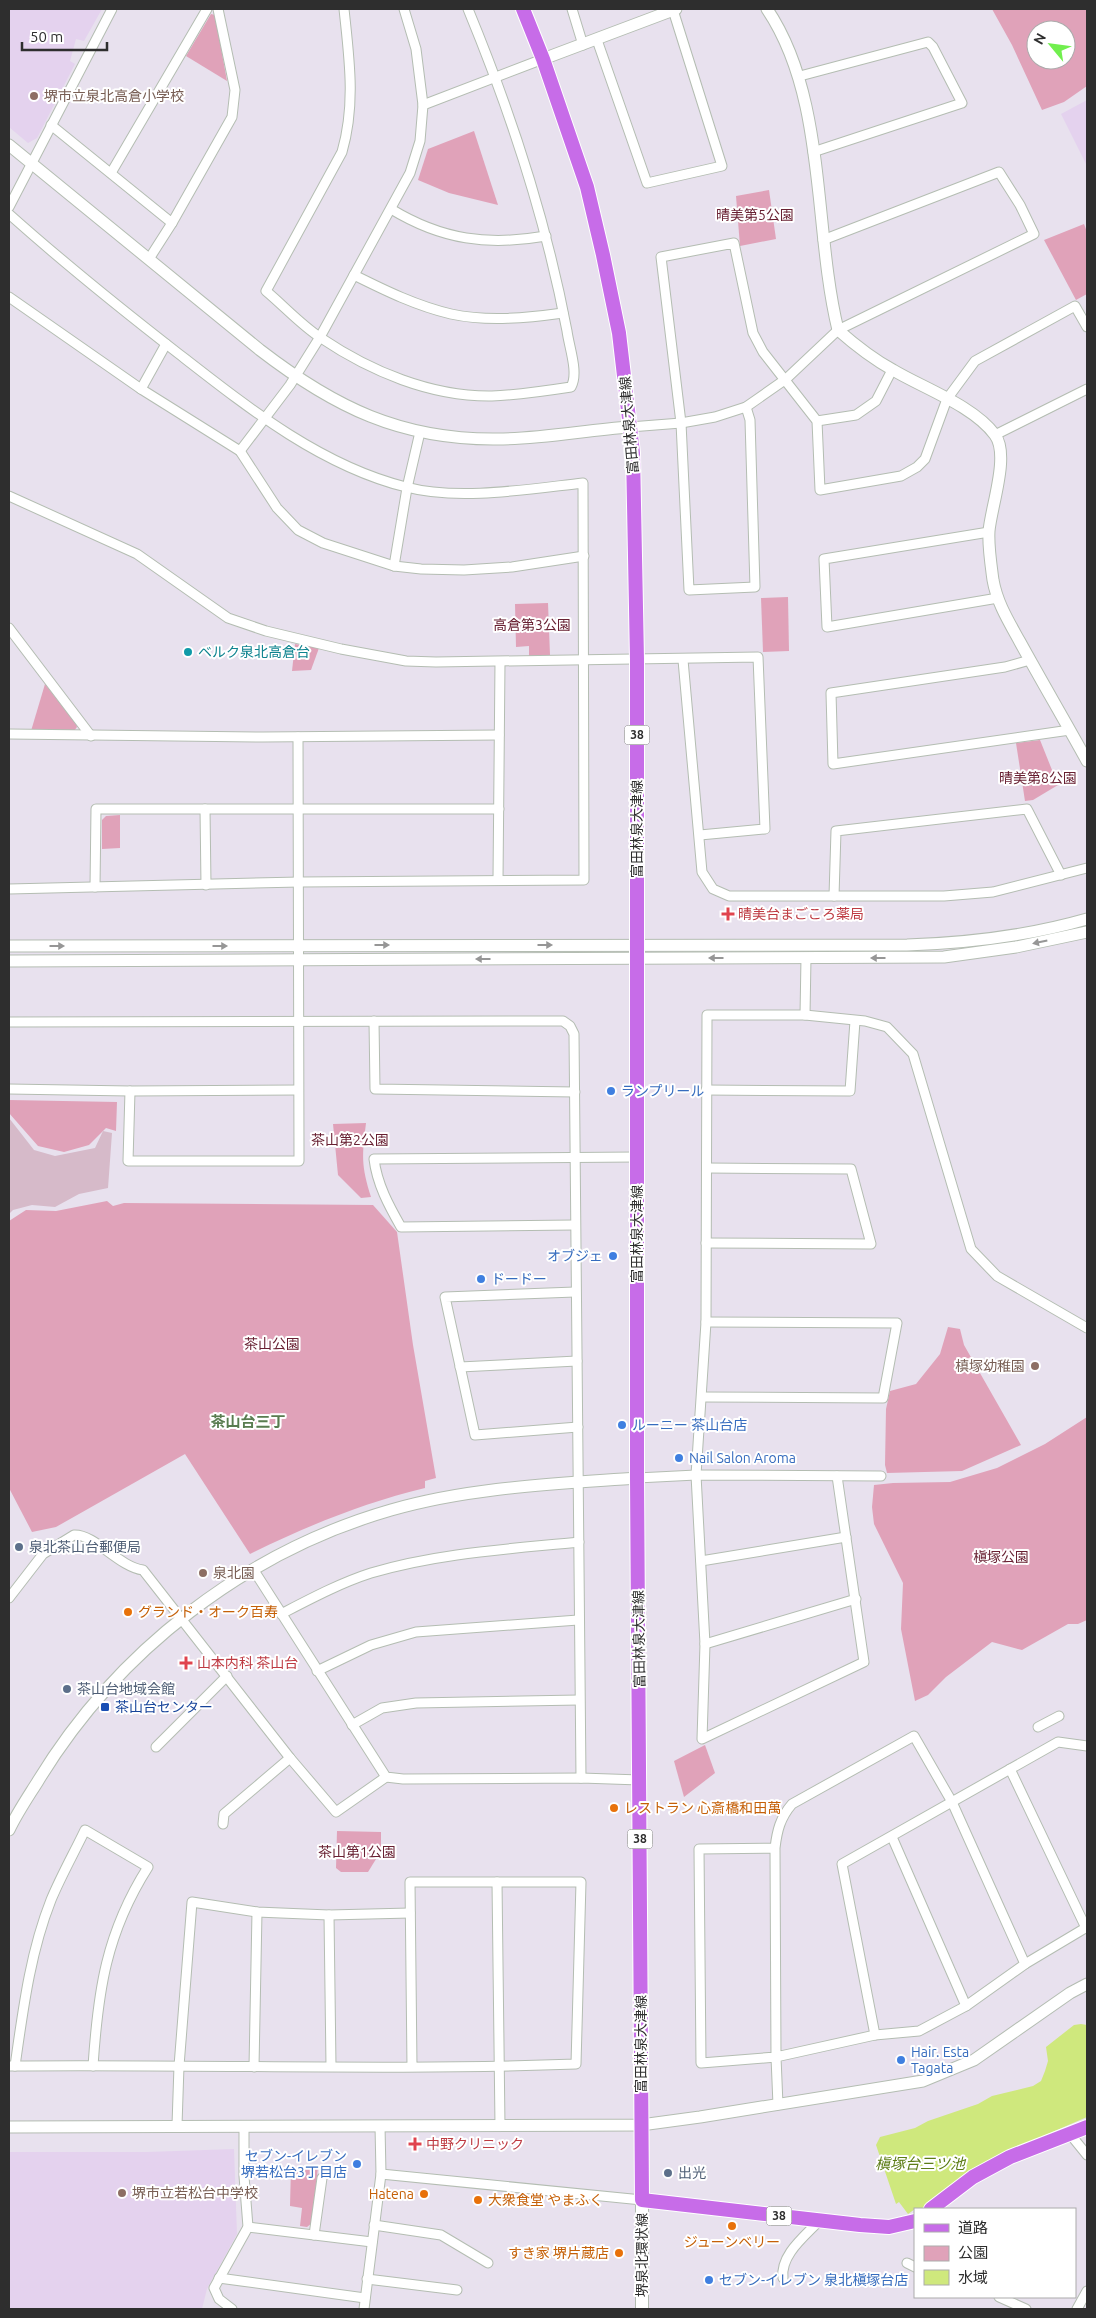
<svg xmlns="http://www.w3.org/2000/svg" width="1096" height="2318" font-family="Ubuntu,'Noto Sans JP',sans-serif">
	<rect width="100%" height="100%" fill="#e8e1ee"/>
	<g fill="#e4d2ee">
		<path d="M 9,9 L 102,9 L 84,41 L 76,39 L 70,61 L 75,64 L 37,138 L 28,143 L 9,127 Z"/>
		<path d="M 1087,100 L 1087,166 L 1061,114 Z"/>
		<path d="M 234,2149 L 237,2234 L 207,2289 L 202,2309 L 9,2309 L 9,2152 L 147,2152 Z"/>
	</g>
	<g fill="#e0a2b9" fill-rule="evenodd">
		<path d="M 992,9 L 1087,9 L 1087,86 L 1064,102 L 1042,110 L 1012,45 ZM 1036,30 L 1066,30 L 1066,60 L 1036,60 Z"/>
		<path d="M 211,14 L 215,15 L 227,81 L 186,56 Z"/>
		<path d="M 474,131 L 498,205 L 449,193 L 418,180 L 428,149 Z"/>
		<path d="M 769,190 L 776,239 L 740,246 L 736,196 Z"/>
		<path d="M 1084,224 L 1087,232 L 1087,294 L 1076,300 L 1044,240 Z"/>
		<path d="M 788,597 L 789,651 L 763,652 L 761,598 Z"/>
		<path d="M 548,603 L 550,655 L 529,656 L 529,646 L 516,647 L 515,604 Z"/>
		<path d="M 295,644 L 319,648 L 311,670 L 292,671 Z"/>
		<path d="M 45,684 L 76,724 L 77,727 L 74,731 L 31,731 Z"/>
		<path d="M 1040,740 L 1058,785 L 1033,800 L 1025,801 L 1016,743 Z"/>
		<path d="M 120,815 L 120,848 L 102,849 L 102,820 L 106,816 Z"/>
		<path d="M 9,1100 L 117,1102 L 116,1131 L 106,1128 L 89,1145 L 64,1152 L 38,1146 L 9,1113 Z"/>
		<path d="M 366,1123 C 362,1156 361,1165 371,1197 L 361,1198 L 338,1175 L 333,1124 Z"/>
		<path d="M 107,1201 L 113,1206 L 124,1203 L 373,1205 L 397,1232 L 413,1345 L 436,1478 L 425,1481 L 425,1488 C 363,1503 307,1526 250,1554 L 185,1454 L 56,1527 L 32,1532 L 9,1488 L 9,1221 L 26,1210 L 56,1211 Z"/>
		<path d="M 948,1327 L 960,1329 L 964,1345 L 1021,1445 L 962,1471 L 887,1473 L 885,1465 L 886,1409 L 890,1391 L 916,1384 L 940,1354 Z"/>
		<path d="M 1087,1417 L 1087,1620 L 1078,1624 L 1068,1624 L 1022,1650 L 992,1642 L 946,1677 L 928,1695 L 915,1701 L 901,1629 L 903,1583 L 874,1524 L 872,1507 L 874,1485 L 893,1483 L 950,1482 L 997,1468 L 1045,1444 Z"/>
		<path d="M 705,1745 L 715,1773 L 684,1797 L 674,1761 Z"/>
		<path d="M 337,1831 L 381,1832 L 381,1851 L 368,1872 L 341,1872 L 336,1868 Z"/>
		<path d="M 291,2167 L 318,2167 L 312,2223 L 307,2227 L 300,2226 L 302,2208 L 290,2206 Z"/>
	</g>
	<path fill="#d6bac9" d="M 9,1118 L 34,1150 L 55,1156 L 95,1148 L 103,1131 L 112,1133 L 108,1188 L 79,1194 L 55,1207 L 32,1205 L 13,1210 L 9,1214 Z"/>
	<path fill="#cfe87d" d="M 1081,2024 L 1087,2025 L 1087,2117 L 1006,2152 L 971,2172 L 922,2208 L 915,2209 L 908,2214 L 899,2202 L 896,2204 L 876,2145 L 880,2137 L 915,2128 L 928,2121 L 978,2104 L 992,2096 L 1033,2086 L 1041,2081 L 1045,2071 L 1048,2061 L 1046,2047 L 1074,2025 Z"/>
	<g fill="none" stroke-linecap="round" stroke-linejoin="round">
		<g stroke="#b4bdb2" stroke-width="11">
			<g id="minor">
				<path d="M 344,9 C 349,57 356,104 342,152 L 266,291 C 284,306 301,325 321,338 C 370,371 431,397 492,396 C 519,395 545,391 571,387 C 579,373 569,347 567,331 C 546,220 511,113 468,9"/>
				<path d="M 572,9 L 583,45"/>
				<path d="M 597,40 L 647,183 L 722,166 L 673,10"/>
				<path d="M 800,76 L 928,42 L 933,47 L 962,103 L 813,152"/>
				<path d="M 423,105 L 543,59"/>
				<path d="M 51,125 L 172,223 L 232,117 L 235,90 L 218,9"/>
				<path d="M 111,173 L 207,9"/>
				<path d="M 9,207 L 112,9"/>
				<path d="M 391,209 C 442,240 488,246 546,236"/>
				<path d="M 9,214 C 64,263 121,309 179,354 C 247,407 321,466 406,487 C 458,501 529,489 583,483 L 584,880 L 300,882 L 9,889"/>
				<path d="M 149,259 L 172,223"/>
				<path d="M 354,275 C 386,291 417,306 451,314 C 488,322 527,318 563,313"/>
				<path d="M 9,297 L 141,389 L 240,451 L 277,508 L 298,530 L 323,543 L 394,566 L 421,569 L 464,570 L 512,567 L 584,556"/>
				<path d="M 141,389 L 166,344"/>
				<path d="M 746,407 L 750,420 L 755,587 L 689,590 L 681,423 L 661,257 L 734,243 L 753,333 L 763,352 L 817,421 L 820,490 L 901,476 L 917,467 L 925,459 L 947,399 L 975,361 L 1075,306 L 1087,327"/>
				<path d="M 817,421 L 856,415 L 876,401 L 892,370"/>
				<path d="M 630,427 L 681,423 L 715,417 L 746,407 L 786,379 L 838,330 L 1034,234 L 1020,205 L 999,172 L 823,240"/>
				<path d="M 995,435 L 1087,389"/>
				<path d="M 240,451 L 290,385 L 320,337 L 410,173 L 420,141 L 423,105 L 416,49 L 404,9"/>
				<path d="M 9,496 L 137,554 L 228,618 L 266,631 L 341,649 L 406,661 L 436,662 L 758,657 L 765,829 L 700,835"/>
				<path d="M 989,532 L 824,559 L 827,627 L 998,598"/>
				<path d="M 394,566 L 407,488 L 420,432"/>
				<path d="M 9,628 L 91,736"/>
				<path d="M 683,660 L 702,872 L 713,889 L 729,896 L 944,896 L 993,892 L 1087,868"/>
				<path d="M 1030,660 L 1005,667 L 831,693 L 833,764 L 1070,730"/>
				<path d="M 9,734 L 263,737 L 499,735"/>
				<path d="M 205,809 L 206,885"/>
				<path d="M 498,880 L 500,662"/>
				<path d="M 95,887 L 96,809 L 499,809"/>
				<path d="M 834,896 L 836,831 L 1027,809 L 1061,875"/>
				<path d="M 805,1015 L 806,958"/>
				<path d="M 374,1021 L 375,1089 L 575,1092"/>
				<path d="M 9,1022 L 563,1021 L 570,1026 L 574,1034 L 581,1778"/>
				<path d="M 9,1089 L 130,1091 L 298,1090"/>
				<path d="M 706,1090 L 850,1091 L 855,1021"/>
				<path d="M 130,1091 L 128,1161 L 299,1161 L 298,737"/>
				<path d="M 574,1225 L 401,1227 C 389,1206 377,1184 374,1159 L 637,1157"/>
				<path d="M 706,1243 L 871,1244 L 851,1169 L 707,1168"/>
				<path d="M 575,1292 L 445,1297 L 475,1435 L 578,1427"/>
				<path d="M 460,1367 L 577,1361"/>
				<path d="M 702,1397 L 883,1398 L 897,1323 L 706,1322"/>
				<path d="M 837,1476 L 864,1662 L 702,1739 L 705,1644 L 696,1475 L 706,1322 L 707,1015 L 805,1015 L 865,1021 L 887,1027 L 913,1054 L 971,1249 L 997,1276 L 1087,1328"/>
				<path d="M 637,1478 L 696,1475 L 881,1476"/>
				<path d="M 701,1561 L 846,1537"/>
				<path d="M 253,1569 L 386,1777 L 403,1779 L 581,1778 L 640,1780"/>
				<path d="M 9,1598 L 43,1554 L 74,1535 C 95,1534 119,1567 143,1570 L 290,1758 L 336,1812 L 386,1777"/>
				<path d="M 281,1614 C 310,1599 340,1583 371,1573 C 438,1553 510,1549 579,1542"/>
				<path d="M 705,1644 L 856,1599"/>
				<path d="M 317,1671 L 371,1645 L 416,1632 L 578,1620"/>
				<path d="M 352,1725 L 382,1708 L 416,1703 L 579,1700"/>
				<path d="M 1038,1727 L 1059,1716"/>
				<path d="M 156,1747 L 227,1676"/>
				<path d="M 1010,1769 L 1086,1928"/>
				<path d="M 223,1824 L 224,1814 L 290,1758"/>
				<path d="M 892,1837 L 966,2006"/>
				<path d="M 775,1848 L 699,1849 L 701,2063 L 776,2057 L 875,2035 L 919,2031 L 966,2006 L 1025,1964 L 952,1802 L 914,1736 L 792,1804 C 780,1818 777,1831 775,1848 L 776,2057 L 778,2105"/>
				<path d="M 497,1882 L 500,2126"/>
				<path d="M 329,1915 L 331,2066"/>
				<path d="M 1025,1964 L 1087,1927"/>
				<path d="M 875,2035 L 842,1864 L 1058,1742 L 1087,1746"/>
				<path d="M 9,2066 C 198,2064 387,2071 576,2064 L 581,1882 L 410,1882 L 412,2067"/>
				<path d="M 15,2066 C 23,2010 30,1953 51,1900 C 61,1876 74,1853 85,1830 L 148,1867 C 106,1933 98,1991 93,2066"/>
				<path d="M 254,2067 L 257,1912"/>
				<path d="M 177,2125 L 179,2066 L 192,1902 L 257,1912 L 329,1915 L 410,1913"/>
				<path d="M 1070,2134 L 1087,2155"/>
				<path d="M 381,2174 L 642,2200"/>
				<path d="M 374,2225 L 441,2235 L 488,2263"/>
				<path d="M 248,2227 L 372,2242"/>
				<path d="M 314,2235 L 322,2178"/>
				<path d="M 907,2263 L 915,2267"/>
				<path d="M 219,2278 L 365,2298"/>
				<path d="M 783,2278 C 780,2255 805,2236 819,2221"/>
				<path d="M 367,2279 L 457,2290"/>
				<path d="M 999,2297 L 1026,2309"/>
				<path d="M 232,2309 L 219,2299 L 214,2288 L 248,2227 L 244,2176 L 244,2126"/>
				<path d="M 364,2309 L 381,2174 L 380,2126"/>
				<path d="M 1077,2309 L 1087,2291"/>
			</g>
		</g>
		<g stroke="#b4bdb2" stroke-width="13">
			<g id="tertiary">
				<path d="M 767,9 C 827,98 813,227 838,330 C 855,345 873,359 893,370 C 923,388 974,406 995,435 C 1010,455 991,507 989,531 C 988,546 991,565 993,580 C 997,603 1009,622 1020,642 C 1042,682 1065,721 1087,761"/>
				<path d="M 543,59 L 676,9"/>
				<path d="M 9,145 L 260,350 C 334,407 401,440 497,439 C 541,439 586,430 630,427"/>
				<path d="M 9,946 L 907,945 C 968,943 1028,936 1087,919"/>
				<path d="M 9,961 L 944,957 L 1016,947 L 1087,932"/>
				<path d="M 9,1830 C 17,1813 28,1797 38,1781 C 117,1651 245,1552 391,1510 C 471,1487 555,1484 637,1478"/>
				<path d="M 9,2127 L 641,2125 L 700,2117 L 923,2081 L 974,2060 L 1070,1993 L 1087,1984"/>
			</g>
		</g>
		<g stroke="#b4bdb2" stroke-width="14">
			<path id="secondary" d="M 642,2309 L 642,2200"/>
		</g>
		<g stroke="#fff" stroke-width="16">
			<g id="primary">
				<path d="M 523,9 L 543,59 L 587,187 L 603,255 L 619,333 L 633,453 L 637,659 L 637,1478 L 642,2200 L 860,2225 L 889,2227 L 915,2221"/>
				<path d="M 931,2209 L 973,2177 L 1010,2157 L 1087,2127"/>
			</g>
		</g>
		<use href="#minor" stroke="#fff" stroke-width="9"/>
		<use href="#tertiary" stroke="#fff" stroke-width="11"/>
		<use href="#secondary" stroke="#fff" stroke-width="12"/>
		<use href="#primary" stroke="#c76ce8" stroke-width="14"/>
	</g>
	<defs><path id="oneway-solid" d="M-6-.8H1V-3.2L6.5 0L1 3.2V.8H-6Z" transform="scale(1.25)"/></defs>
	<g fill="#969696">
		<use href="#oneway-solid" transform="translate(1040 942) rotate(168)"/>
		<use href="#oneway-solid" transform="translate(382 945)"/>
		<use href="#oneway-solid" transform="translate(545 945)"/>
		<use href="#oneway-solid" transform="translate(57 946)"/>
		<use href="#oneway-solid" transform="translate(220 946)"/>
		<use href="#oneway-solid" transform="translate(716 958) rotate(-180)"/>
		<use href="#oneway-solid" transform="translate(878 958) rotate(180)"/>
		<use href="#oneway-solid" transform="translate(483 959) rotate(180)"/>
	</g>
	<g fill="#8d6e63" stroke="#fff" stroke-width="2">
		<circle cx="34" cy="96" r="5"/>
		<circle cx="1035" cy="1366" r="5"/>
		<circle cx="203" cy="1573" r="5"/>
		<circle cx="122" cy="2193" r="5"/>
	</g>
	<circle fill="#0f9aa8" stroke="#fff" stroke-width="2" cx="188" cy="652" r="5"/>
	<g fill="#e0444e" stroke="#fff" stroke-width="2">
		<path d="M725.5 906.5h5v5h5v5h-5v5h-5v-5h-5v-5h5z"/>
		<path d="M183.5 1655.5h5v5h5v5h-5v5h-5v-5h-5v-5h5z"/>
		<path d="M412.5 2136.5h5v5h5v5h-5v5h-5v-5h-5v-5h5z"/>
	</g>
	<g fill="#3f7fe0" stroke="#fff" stroke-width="2">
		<circle cx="611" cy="1091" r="5"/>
		<circle cx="613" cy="1256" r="5"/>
		<circle cx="481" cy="1279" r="5"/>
		<circle cx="622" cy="1425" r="5"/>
		<circle cx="679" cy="1458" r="5"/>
		<circle cx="901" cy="2060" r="5"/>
		<circle cx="357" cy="2164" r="5"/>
		<circle cx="709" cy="2280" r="5"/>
	</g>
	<g fill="#5c6f8a" stroke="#fff" stroke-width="2">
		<circle cx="19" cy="1547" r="5"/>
		<circle cx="67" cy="1689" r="5"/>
		<circle cx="668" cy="2173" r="5"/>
	</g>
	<g fill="#e8710a" stroke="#fff" stroke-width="2">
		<circle cx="128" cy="1612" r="5"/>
		<circle cx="614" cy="1808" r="5"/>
		<circle cx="424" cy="2194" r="5"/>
		<circle cx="478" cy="2200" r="5"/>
		<circle cx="732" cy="2226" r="5"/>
		<circle cx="619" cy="2253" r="5"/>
	</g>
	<rect fill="#1a4fb4" stroke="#fff" stroke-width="2" x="100" y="1702" width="10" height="10" rx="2.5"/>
	<g text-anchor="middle" stroke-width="4" stroke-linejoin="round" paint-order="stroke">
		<g fill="#fff" stroke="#6d6d6d" stroke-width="1">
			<rect x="624.5" y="725.5" width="25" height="19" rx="4"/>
			<rect x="627.5" y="1829.5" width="25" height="19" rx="4"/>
			<rect x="766.5" y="2206.5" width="25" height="19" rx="4"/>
		</g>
		<g font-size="12" font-weight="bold" fill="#2e2e2e">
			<text x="637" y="739">38</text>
			<text x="640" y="1843">38</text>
			<text x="779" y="2220">38</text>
		</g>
		<g font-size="14" fill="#785e54" stroke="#fff" text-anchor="start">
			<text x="44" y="101">堺市立泉北高倉小学校</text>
			<text x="1025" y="1371" text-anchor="end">槙塚幼稚園</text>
			<text x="213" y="1578">泉北園</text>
			<text x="132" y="2198">堺市立若松台中学校</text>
		</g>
		<g font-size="14" fill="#682032" stroke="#fff">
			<text x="755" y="220">晴美第5公園</text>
			<text x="532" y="630">高倉第3公園</text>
			<text x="1038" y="783">晴美第8公園</text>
			<text x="350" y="1145">茶山第2公園</text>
			<text x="272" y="1349">茶山公園</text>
			<text x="1001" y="1562">槇塚公園</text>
			<text x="357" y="1857">茶山第1公園</text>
		</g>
		<g font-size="14" fill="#2e2e2e" stroke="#fff">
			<text transform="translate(629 425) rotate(-95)" y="5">富田林泉大津線</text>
			<text transform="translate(637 829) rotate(-90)" y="5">富田林泉大津線</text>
			<text transform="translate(637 1234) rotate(-90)" y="5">富田林泉大津線</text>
			<text transform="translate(639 1639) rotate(-91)" y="5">富田林泉大津線</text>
			<text transform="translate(641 2044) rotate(-90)" y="5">富田林泉大津線</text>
			<text transform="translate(642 2255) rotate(-90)" y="5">堺泉北環状線</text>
		</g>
		<g font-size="14" fill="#0d838f" stroke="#fff" text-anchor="start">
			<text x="198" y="657">ベルク泉北高倉台</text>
		</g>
		<g font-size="14" fill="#be3a42" stroke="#fff" text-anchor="start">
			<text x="738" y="919">晴美台まごころ薬局</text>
			<text x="197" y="1668">山本内科 茶山台</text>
			<text x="426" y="2149">中野クリニック</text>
		</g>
		<g font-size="14" fill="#366cbe" stroke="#fff" text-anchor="start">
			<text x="621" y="1096">ランプリール</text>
			<text x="603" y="1261" text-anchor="end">オブジェ</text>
			<text x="491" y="1284">ドードー</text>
			<text x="632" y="1430">ルーニー 茶山台店</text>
			<text x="689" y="1463">Nail Salon Aroma</text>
			<text x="911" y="2057">Hair. Esta<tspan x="911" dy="16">Tagata</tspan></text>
			<text x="347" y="2161" text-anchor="end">セブン-イレブン<tspan x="347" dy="16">堺若松台3丁目店</tspan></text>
			<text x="719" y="2285">セブン-イレブン 泉北槇塚台店</text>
		</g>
		<g font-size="14" fill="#4e5e75" stroke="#fff" text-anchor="start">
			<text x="29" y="1552">泉北茶山台郵便局</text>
			<text x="77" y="1694">茶山台地域会館</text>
			<text x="678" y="2178">出光</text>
		</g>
		<g font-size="14" fill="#c56008" stroke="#fff" text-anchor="start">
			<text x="138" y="1617">グランド・オーク百寿</text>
			<text x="624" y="1813">レストラン 心斎橋和田萬</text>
			<text x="414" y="2199" text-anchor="end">Hatena</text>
			<text x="488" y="2205">大衆食堂 やまふく</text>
			<text x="732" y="2247" text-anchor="middle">ジューンベリー</text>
			<text x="609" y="2258" text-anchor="end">すき家 堺片蔵店</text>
		</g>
		<g font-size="14" fill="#164399" stroke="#fff" text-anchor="start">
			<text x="115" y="1712">茶山台センター</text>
		</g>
		<g font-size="15" font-weight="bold" fill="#597c50" stroke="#fff">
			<text x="248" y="1427">茶山台三丁</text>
		</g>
		<g font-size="15" font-style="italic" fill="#5d7d16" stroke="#fff">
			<text x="920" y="2169">槇塚台三ツ池</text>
		</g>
	</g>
	<rect width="1096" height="2318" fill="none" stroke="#2e2e2e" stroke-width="20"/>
	<rect x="914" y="2208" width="162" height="90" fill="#ffffff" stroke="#ababab"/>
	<rect x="924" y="2224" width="25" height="8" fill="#c76ce8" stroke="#ababab"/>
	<text x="958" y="2233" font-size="15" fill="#2e2e2e">道路</text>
	<rect x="924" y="2246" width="25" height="15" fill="#e0a2b9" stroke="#ababab"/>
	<text x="958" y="2258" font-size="15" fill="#2e2e2e">公園</text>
	<rect x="924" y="2270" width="25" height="15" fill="#cfe87d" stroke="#ababab"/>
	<text x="958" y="2283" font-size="15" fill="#2e2e2e">水域</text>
	<g transform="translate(1051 45) rotate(299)"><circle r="24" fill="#ffffff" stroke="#ababab"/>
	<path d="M0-4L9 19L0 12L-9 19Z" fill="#71ef4e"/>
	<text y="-8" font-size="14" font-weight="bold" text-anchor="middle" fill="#2e2e2e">N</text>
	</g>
	<path d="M22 42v8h85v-8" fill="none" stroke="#2e2e2e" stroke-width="2.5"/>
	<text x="30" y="42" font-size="15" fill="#2e2e2e" stroke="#ffffff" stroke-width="4" paint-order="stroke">50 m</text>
</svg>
